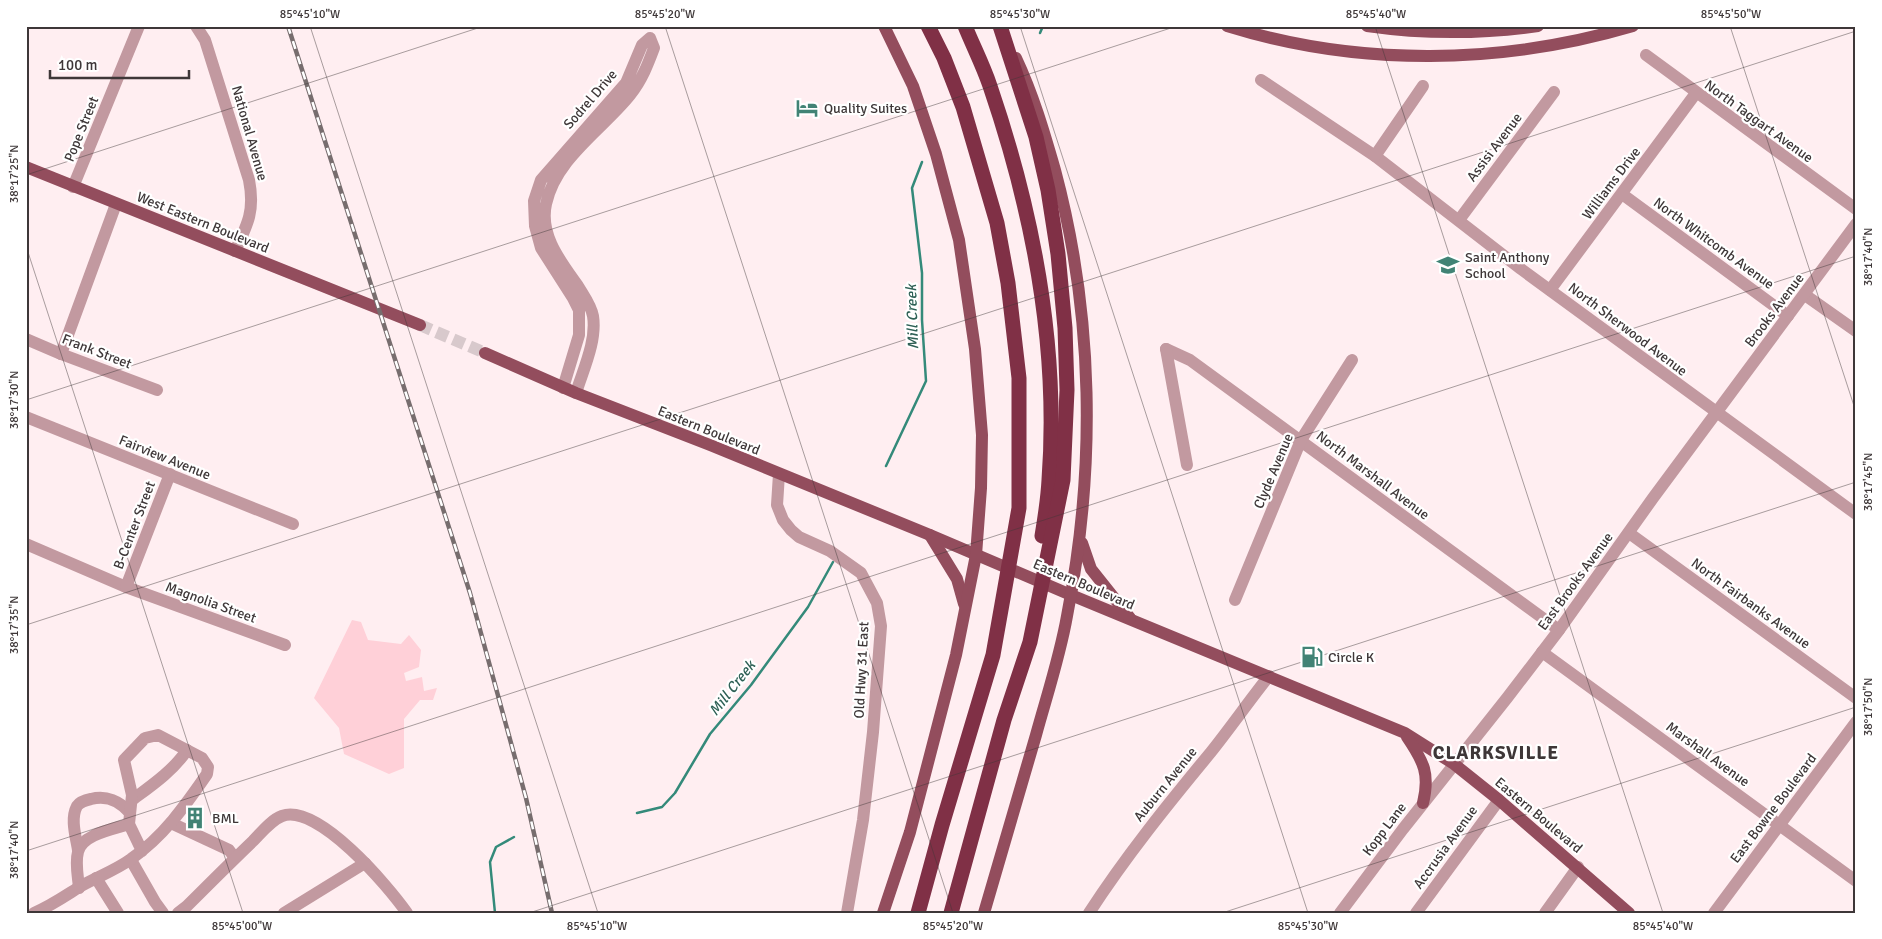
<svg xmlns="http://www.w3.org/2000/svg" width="1882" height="939" font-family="Signika,sans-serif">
	<rect width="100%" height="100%" fill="#ffeef1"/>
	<path fill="#ffd0d8" d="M 352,620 L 361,622 L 368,640 L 401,644 L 409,635 L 421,650 L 419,667 L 404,673 L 406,681 L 422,677 L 424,691 L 437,688 L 433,700 L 420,700 L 404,719 L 404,768 L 389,774 L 344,754 L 339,728 L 314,698 Z"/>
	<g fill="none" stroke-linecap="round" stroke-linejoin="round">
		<g stroke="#348a7a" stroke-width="2.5">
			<path d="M 1040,33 L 1043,26"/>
			<path d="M 886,466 L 926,381 L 922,320 L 922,273 L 912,188 L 922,162"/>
			<path d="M 637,813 L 662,807 L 675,793 L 710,734 L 751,685 L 808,607 L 833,562"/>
			<path d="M 495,913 L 490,862 L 496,847 L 514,837"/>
		</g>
		<path stroke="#d8c9cc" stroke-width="12" stroke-dasharray="12 6" stroke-linecap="butt" d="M 420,325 L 485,353"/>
		<g stroke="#c299a0" stroke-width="12">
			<path d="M 196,26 L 205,40 L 249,180 C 255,210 248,224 235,251"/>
			<path d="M 1646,55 L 1856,209"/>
			<path d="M 1261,80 L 1375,156 L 1521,269 L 1856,514"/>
			<path d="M 1375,156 L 1423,86"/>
			<path d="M 73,187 L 139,26"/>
			<path d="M 1622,194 L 1788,316"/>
			<path d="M 1459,220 L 1554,92"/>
			<path d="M 1550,290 L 1696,93"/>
			<path d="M 1805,295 L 1856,331"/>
			<path d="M 26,339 L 61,354 L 157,390"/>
			<path d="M 1166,349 L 1190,360 L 1559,630"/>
			<path d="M 1166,349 L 1187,465"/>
			<path d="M 61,354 L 116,204"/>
			<path d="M 563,388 L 579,335 L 579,310 L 573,298 L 541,248 L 535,226 L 534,201 L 541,180 L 626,83 L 642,45 L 650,38 L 654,48 C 648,64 642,80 630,95 C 602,130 556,158 546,204 C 539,235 561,262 578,286 C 584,296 591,305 593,316 C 597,341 583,370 576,393"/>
			<path d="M 26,417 L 293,524"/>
			<path d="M 779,474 L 777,505 L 783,520 L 791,530 L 799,537 L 830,551 L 861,573 L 877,603 L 881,626 L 873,732 L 863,820 L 847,913"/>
			<path d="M 1629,533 L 1856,698"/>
			<path d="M 26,544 L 126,587 L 285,645"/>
			<path d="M 126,587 L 170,474"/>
			<path d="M 1235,600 L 1301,440 L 1352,360"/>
			<path d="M 1542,652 L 1856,881"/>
			<path d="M 132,800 C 151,786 174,770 187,750"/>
			<path d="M 171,823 L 229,850 L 235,858"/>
			<path d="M 78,850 C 76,837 70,819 77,806 C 80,802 86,800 91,799 C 106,795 120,801 130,813"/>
			<path d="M 131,860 L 155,902 L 163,913"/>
			<path d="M 96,878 L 118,913"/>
			<path d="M 79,888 C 78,876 75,863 78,852 C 82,834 114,829 129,824"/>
			<path d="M 34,913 C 51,906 65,896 81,886 C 97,877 116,870 131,859 C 163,837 185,806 207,774 L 208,767 L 202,758 L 158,735 L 145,738 L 124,760 L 132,795 L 129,824 L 142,851"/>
			<path d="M 178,913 L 187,906 C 209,884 231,862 253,841 C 261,833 271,820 282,816 C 318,803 388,886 407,913"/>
			<path d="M 284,913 L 365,863"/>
			<path d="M 1089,913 C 1126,856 1168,804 1211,752 C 1231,727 1249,701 1269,676"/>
			<path d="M 1340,913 L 1403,829 L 1507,698 L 1559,630 L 1653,498 L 1856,224"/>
			<path d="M 1416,913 L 1499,800"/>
			<path d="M 1545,913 L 1578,867"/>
			<path d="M 1714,913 L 1856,722"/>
		</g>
		<g stroke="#934d5d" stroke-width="12">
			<path d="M 1227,26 C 1359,67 1501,65 1633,26"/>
			<path d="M 1367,26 C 1423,34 1482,34 1538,26"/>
			<path d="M 26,167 L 420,325"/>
			<path d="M 485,353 L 576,393 L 710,445 L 930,535 L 1071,595 L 1405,733 L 1454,764 L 1499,800 L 1629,913"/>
			<path d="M 930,535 L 957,579 L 964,604"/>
			<path d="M 1082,543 L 1091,569 L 1130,618"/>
			<path d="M 1407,737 C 1424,762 1430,774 1423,803"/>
			<path d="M 883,913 L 910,832 L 956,655 L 976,555 L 981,488 L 982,435 L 975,349 L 959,240 L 936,154 L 913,86 L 884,26"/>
			<path d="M 984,913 C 1001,853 1019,794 1036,735 C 1047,695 1060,656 1067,616 C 1096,468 1094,316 1055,170 C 1044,132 1033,94 1016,58"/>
		</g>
		<g stroke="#803046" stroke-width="15">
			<path d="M 965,26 C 973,46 983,65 990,86 C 1033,212 1059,346 1049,480 C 1048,499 1045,518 1042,536"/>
			<path d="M 918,913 L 942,825 L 993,655 L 1019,508 L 1019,378 L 1008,283 L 997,223 L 963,107 L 944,58 L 928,26"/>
			<path d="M 951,913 L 1004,720 L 1030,642 L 1063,480 L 1067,390 L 1065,328 L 1058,254 L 1048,190 L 1036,137 L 1000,26"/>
		</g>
		<g stroke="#776d6e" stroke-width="4.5">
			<path id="rail" d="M 288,26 L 470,593 L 526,798 L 552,913"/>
		</g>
		<use href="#rail" stroke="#fff" stroke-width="2.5" stroke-dasharray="8" stroke-linecap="butt"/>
	</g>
	<path fill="none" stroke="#3e3738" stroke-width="1" stroke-opacity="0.45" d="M 310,26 L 598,913M 665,26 L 953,913M 1020,26 L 1308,913M 1375,26 L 1663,913M 1730,26 L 1856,412M 26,175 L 484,26M 26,246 L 243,913M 26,400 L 1177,26M 26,625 L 1856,31M 26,851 L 1856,256M 529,913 L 1856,482M 1222,913 L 1856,707"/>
	<defs>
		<g id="hotel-bare" transform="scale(1.725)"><path d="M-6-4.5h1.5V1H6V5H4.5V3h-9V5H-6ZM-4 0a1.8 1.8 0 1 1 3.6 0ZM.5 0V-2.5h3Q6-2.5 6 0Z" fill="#418375" stroke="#fff" stroke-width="2.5" paint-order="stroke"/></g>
		<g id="school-bare" transform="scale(1.725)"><path d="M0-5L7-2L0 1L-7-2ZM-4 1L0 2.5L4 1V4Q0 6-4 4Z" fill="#418375" stroke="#fff" stroke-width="2.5" paint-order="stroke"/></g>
		<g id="fuel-bare" transform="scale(1.725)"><path d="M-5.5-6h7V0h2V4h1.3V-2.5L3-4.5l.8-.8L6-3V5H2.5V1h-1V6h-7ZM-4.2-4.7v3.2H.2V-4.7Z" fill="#418375" stroke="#fff" stroke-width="2.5" paint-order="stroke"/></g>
		<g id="building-bare" transform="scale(1.725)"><path d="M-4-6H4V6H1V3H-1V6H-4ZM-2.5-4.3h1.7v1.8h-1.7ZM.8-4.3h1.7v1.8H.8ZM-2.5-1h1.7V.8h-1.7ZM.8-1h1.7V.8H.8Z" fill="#418375" stroke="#fff" stroke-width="2.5" paint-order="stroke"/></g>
	</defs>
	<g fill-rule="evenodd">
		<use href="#hotel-bare" x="807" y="108"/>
		<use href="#school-bare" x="1448" y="265"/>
		<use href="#fuel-bare" x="1312" y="657"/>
		<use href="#building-bare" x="195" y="818"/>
	</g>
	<g text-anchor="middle" stroke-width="4.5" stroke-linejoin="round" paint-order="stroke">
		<g font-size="14" fill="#3e3738" stroke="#fff">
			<text transform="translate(590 99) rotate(-49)" y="5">Sodrel Drive</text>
			<text transform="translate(1759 121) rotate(36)" y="5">North Taggart Avenue</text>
			<text transform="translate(81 129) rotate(-68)" y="5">Pope Street</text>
			<text transform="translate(250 133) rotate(74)" y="5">National Avenue</text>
			<text transform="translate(1494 147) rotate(-53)" y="5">Assisi Avenue</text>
			<text transform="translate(1611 183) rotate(-53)" y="5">Williams Drive</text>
			<text transform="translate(203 222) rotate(22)" y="5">West Eastern Boulevard</text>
			<text transform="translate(1714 243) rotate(36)" y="5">North Whitcomb Avenue</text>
			<text transform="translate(1774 310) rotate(-53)" y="5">Brooks Avenue</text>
			<text transform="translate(1628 329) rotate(37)" y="5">North Sherwood Avenue</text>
			<text transform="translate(97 351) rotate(21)" y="5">Frank Street</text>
			<text transform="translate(709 430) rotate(22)" y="5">Eastern Boulevard</text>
			<text transform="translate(165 457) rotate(22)" y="5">Fairview Avenue</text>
			<text transform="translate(1273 471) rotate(-67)" y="5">Clyde Avenue</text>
			<text transform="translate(1373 475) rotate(37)" y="5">North Marshall Avenue</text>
			<text transform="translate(134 525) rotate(-69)" y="5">B-Center Street</text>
			<text transform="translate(1575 581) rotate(-54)" y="5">East Brooks Avenue</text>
			<text transform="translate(1084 584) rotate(23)" y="5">Eastern Boulevard</text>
			<text transform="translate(211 602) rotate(20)" y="5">Magnolia Street</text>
			<text transform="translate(1751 603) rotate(36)" y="5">North Fairbanks Avenue</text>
			<text transform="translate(861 670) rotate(-87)" y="5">Old Hwy 31 East</text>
			<text transform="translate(1708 754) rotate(36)" y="5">Marshall Avenue</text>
			<text transform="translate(1165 784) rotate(-51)" y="5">Auburn Avenue</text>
			<text transform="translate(1773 808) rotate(-53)" y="5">East Bowne Boulevard</text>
			<text transform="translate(1539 815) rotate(40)" y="5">Eastern Boulevard</text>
			<text transform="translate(1384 829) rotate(-53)" y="5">Kopp Lane</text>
			<text transform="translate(1445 847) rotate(-54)" y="5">Accrusia Avenue</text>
		</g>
		<g font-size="14" fill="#3e3738" stroke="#fff" text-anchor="start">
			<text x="824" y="113">Quality Suites</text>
			<text x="1465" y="262">Saint Anthony<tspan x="1465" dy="16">School</tspan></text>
			<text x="1328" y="662">Circle K</text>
			<text x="212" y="823">BML</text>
		</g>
		<g font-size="15" font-style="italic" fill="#2e6055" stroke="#fff">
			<text transform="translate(912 317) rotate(-92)" y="5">Mill Creek</text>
			<text transform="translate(732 688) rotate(-52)" y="5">Mill Creek</text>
		</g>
		<g font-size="19" font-weight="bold" letter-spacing="1" fill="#3e3738" stroke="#fff">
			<text x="1496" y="759">CLARKSVILLE</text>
		</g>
	</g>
	<rect width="1882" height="939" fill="none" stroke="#ffffff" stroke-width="55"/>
	<path d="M50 70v8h139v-8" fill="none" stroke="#3e3738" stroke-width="2.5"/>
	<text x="58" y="70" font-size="15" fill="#3e3738" stroke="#ffffff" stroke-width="4" paint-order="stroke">100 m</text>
	<rect x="28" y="28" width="1826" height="884" fill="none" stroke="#3e3738" stroke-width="2"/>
	<g font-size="12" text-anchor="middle" fill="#3e3738">
		<text x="310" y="18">85°45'10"W</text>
		<text x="665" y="18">85°45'20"W</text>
		<text x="1020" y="18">85°45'30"W</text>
		<text x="1376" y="18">85°45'40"W</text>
		<text x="1731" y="18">85°45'50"W</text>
		<text transform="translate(14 174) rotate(-90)" y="4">38°17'25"N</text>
		<text transform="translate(1868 257) rotate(-90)" y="4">38°17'40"N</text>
		<text transform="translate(14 400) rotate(-90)" y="4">38°17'30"N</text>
		<text transform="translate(1868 482) rotate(-90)" y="4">38°17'45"N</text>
		<text transform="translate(14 625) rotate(-90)" y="4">38°17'35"N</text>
		<text transform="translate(1868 707) rotate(-90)" y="4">38°17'50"N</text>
		<text transform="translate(14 850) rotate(-90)" y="4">38°17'40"N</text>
		<text x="242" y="930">85°45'00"W</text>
		<text x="597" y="930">85°45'10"W</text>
		<text x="953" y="930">85°45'20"W</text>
		<text x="1308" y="930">85°45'30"W</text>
		<text x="1663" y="930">85°45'40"W</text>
	</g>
</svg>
